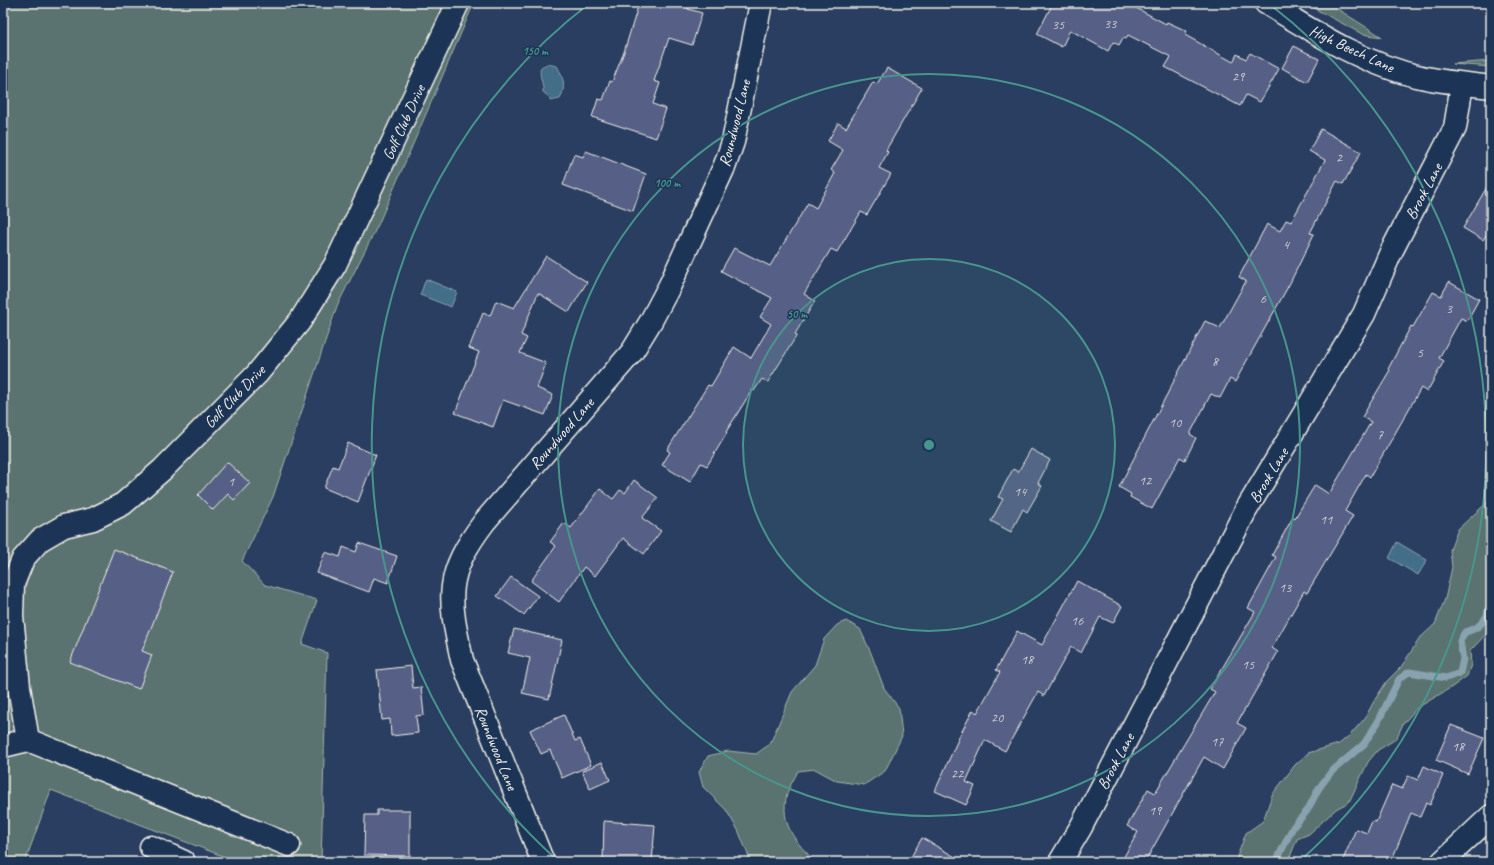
<svg xmlns="http://www.w3.org/2000/svg" width="1494" height="865" font-family="Caveat,sans-serif">
	<rect width="100%" height="100%" fill="#293e60"/>
	<filter id="ink" filterUnits="userSpaceOnUse"><feTurbulence type="fractalNoise" baseFrequency=".025" numOctaves="2"/><feDisplacementMap in="SourceGraphic" scale="8" xChannelSelector="R" yChannelSelector="G"/><feConvolveMatrix kernelMatrix="1 2 1 2 8 2 1 2 1" color-interpolation-filters="sRGB"/></filter>
	<g filter="url(#ink)">
		<g fill="#5a736f" stroke="#a7b2ac">
			<path d="M 3,3 L 474,3 L 378,225 L 337,306 L 273,497 L 242,561 L 265,585 L 317,600 L 302,644 L 327,653 L 321,862 L 238,862 L 51,790 L 25,862 L 3,862 Z"/>
			<path d="M 1304,3 L 1328,3 L 1382,37 L 1362,34 Z"/>
			<path d="M 1491,61 L 1491,67 L 1452,64 Z"/>
			<path d="M 1491,499 L 1491,629 L 1470,651 L 1471,665 L 1467,676 L 1452,687 L 1417,708 L 1403,724 L 1396,739 L 1378,750 L 1368,762 L 1349,802 L 1336,809 L 1309,834 L 1297,839 L 1288,862 L 1235,862 L 1246,833 L 1263,821 L 1272,795 L 1295,765 L 1308,753 L 1339,744 L 1350,735 L 1365,718 L 1374,701 L 1387,681 L 1401,667 L 1420,638 L 1435,624 L 1445,599 L 1452,567 L 1450,550 L 1458,529 Z"/>
			<path d="M 846,621 L 860,629 L 871,653 L 884,688 L 899,708 L 902,736 L 885,771 L 864,785 L 837,781 L 815,769 L 798,771 C 795,778 789,786 787,794 C 779,824 796,843 816,862 L 751,862 L 738,830 L 726,810 L 703,787 L 699,772 L 708,756 L 728,751 L 756,754 L 770,744 L 792,692 L 815,665 L 824,639 L 837,625 Z"/>
		</g>
		<g fill="#426e89" stroke="#89a2af">
			<path d="M 547,64 L 557,66 C 564,78 566,87 560,99 L 550,101 L 550,98 L 543,92 C 544,84 538,75 541,67 Z"/>
			<path d="M 426,279 L 457,292 L 451,307 L 420,295 Z"/>
			<path d="M 1397,542 L 1427,560 L 1418,575 L 1389,558 Z"/>
		</g>
		<g fill="none" stroke-linecap="round" stroke-linejoin="round">
			<path stroke="#89a2af" stroke-width="7" d="M 1276,862 L 1293,827 L 1307,811 L 1319,788 L 1331,772 L 1364,744 L 1378,722 L 1399,679 L 1409,672 L 1446,678 L 1460,673 L 1463,659 L 1460,641 L 1465,632 C 1489,626 1490,610 1491,588"/>
		</g>
		<g fill="#576086" stroke="#f4f1e8">
			<path d="M 639,3 L 690,3 L 688,9 L 702,13 L 692,45 L 669,38 L 654,81 L 660,83 L 653,104 L 666,109 L 656,138 L 592,117 L 598,99 L 603,100 L 610,81 L 612,82 L 624,52 Z"/>
			<path d="M 1053,3 L 1127,3 L 1166,24 L 1167,22 L 1187,31 L 1185,35 L 1233,62 L 1237,54 L 1246,59 L 1250,53 L 1279,69 L 1260,102 L 1246,95 L 1240,106 L 1165,67 L 1171,57 L 1128,35 L 1126,39 L 1123,38 L 1119,45 L 1113,42 L 1108,51 L 1070,30 L 1062,47 L 1037,34 Z"/>
			<path d="M 1294,46 L 1319,59 L 1307,82 L 1282,68 Z"/>
			<path d="M 887,68 L 922,88 L 886,150 L 888,152 L 879,168 L 891,174 L 867,215 L 861,212 L 837,252 L 831,249 L 804,294 L 815,301 L 795,334 L 797,335 L 768,382 L 762,379 L 754,391 L 752,390 L 726,432 L 727,433 L 707,466 L 701,463 L 690,482 L 662,465 L 670,452 L 667,450 L 708,385 L 711,386 L 734,347 L 751,358 L 771,324 L 760,317 L 772,298 L 721,271 L 734,248 L 770,266 L 808,203 L 816,208 L 835,173 L 831,170 L 843,150 L 828,141 L 838,123 L 846,128 L 873,82 L 877,84 Z"/>
			<path d="M 1321,129 L 1361,152 L 1343,184 L 1337,181 L 1310,233 L 1314,234 L 1290,283 L 1235,382 L 1230,379 L 1220,398 L 1211,394 L 1190,434 L 1196,438 L 1185,460 L 1180,457 L 1152,509 L 1130,497 L 1131,494 L 1119,487 L 1205,321 L 1220,328 L 1246,281 L 1239,277 L 1267,224 L 1280,231 L 1286,220 L 1291,222 L 1325,160 L 1309,151 Z"/>
			<path d="M 586,151 L 646,174 L 633,211 L 563,185 L 574,154 L 583,157 Z"/>
			<path d="M 1491,180 L 1491,227 L 1483,240 L 1463,228 Z"/>
			<path d="M 546,256 L 587,282 L 569,312 L 538,293 L 521,335 L 527,338 L 520,353 L 546,363 L 537,388 L 553,395 L 545,415 L 503,400 L 493,427 L 455,413 L 479,352 L 469,348 L 483,313 L 490,316 L 496,301 L 514,308 Z"/>
			<path d="M 1449,282 L 1479,299 L 1467,321 L 1461,318 L 1439,358 L 1444,361 L 1427,392 L 1421,388 L 1370,477 L 1366,474 L 1345,511 L 1353,516 L 1307,593 L 1304,591 L 1272,648 L 1278,652 L 1237,723 L 1246,728 L 1223,769 L 1204,757 L 1145,862 L 1121,862 L 1138,832 L 1127,826 L 1148,789 L 1155,793 L 1215,692 L 1210,689 L 1255,612 L 1248,608 L 1276,557 L 1272,555 L 1293,517 L 1295,518 L 1315,485 L 1329,494 L 1371,422 L 1362,417 L 1390,370 L 1388,369 L 1411,326 L 1413,327 L 1433,292 L 1441,296 Z"/>
			<path d="M 348,443 L 376,455 L 358,502 L 324,488 L 333,466 L 338,468 Z"/>
			<path d="M 1031,449 L 1050,460 L 1038,483 L 1042,486 L 1027,512 L 1023,509 L 1011,532 L 991,521 L 1003,499 L 998,497 L 1013,469 L 1018,472 Z"/>
			<path d="M 227,462 L 250,483 L 234,500 L 228,494 L 213,510 L 198,495 Z"/>
			<path d="M 634,480 L 658,498 L 642,518 L 661,531 L 644,554 L 623,538 L 595,576 L 584,567 L 559,602 L 531,581 L 556,546 L 550,542 L 564,523 L 571,528 L 600,489 L 613,499 L 620,490 L 625,493 Z"/>
			<path d="M 359,543 L 397,556 L 388,583 L 374,578 L 369,592 L 317,573 L 325,552 L 340,557 L 343,547 L 356,552 Z"/>
			<path d="M 114,549 L 173,572 L 142,651 L 152,655 L 139,689 L 70,662 Z"/>
			<path d="M 511,577 L 538,596 L 524,615 L 497,596 Z"/>
			<path d="M 1077,581 L 1122,606 L 1113,623 L 1100,617 L 1081,653 L 1071,647 L 1044,696 L 1038,692 L 1005,751 L 985,740 L 966,782 L 975,786 L 966,805 L 935,791 L 960,735 L 973,710 L 977,713 L 1000,672 L 996,670 L 1017,631 L 1042,645 Z"/>
			<path d="M 514,629 L 562,640 L 549,699 L 522,693 L 530,658 L 508,653 Z"/>
			<path d="M 411,666 L 413,688 L 421,687 L 424,715 L 416,716 L 418,733 L 391,736 L 390,719 L 382,720 L 377,670 Z"/>
			<path d="M 564,715 L 575,741 L 580,739 L 591,765 L 562,778 L 550,750 L 541,754 L 530,730 Z"/>
			<path d="M 1451,725 L 1484,738 L 1468,774 L 1436,760 Z"/>
			<path d="M 602,762 L 610,780 L 590,789 L 582,771 Z"/>
			<path d="M 1424,766 L 1443,775 L 1430,805 L 1426,803 L 1420,817 L 1411,813 L 1391,862 L 1342,862 L 1356,829 L 1367,833 L 1372,821 L 1376,822 L 1392,785 L 1402,789 L 1408,776 L 1418,780 Z"/>
			<path d="M 377,810 L 410,810 L 410,856 L 364,855 L 365,815 L 377,815 Z"/>
			<path d="M 604,821 L 655,825 L 652,862 L 603,862 Z"/>
			<path d="M 922,838 L 964,862 L 908,862 Z"/>
		</g>
		<g fill="none" stroke-linecap="round" stroke-linejoin="round">
			<g stroke="#f4f1e8" stroke-width="25">
				<g id="minor">
					<path d="M 1266,3 C 1314,32 1365,65 1421,77 C 1444,82 1468,84 1491,87"/>
					<path d="M 28,740 L 19,687 L 12,616 L 13,584 L 23,559 L 40,540 L 64,526 L 93,519 L 123,504 L 162,470 L 257,374 L 300,321 L 335,265 L 458,3"/>
					<path d="M 3,746 L 28,740 L 289,845"/>
					<path d="M 151,847 L 184,862"/>
					<path d="M 543,862 L 462,660 C 448,596 444,575 485,521 L 632,352 L 651,321 L 670,285 L 725,165 L 733,142 L 761,3"/>
					<path d="M 1060,862 L 1081,827 L 1246,510 L 1364,314 L 1391,252 L 1455,128 L 1462,84"/>
					<path d="M 1442,862 L 1491,816"/>
				</g>
			</g>
			<use href="#minor" stroke="#1d3557" stroke-width="22"/>
		</g>
	</g>
	<circle cx="929" cy="445" r="186" fill="#48958c" fill-opacity=".12"/>
	<g fill="none" stroke="#48958c" stroke-width="2">
		<circle cx="929" cy="445" r="186"/>
		<circle cx="929" cy="445" r="371"/>
		<path d="M556 859A557 557 0 0 1 590 3M1268 3A557 557 0 0 1 1302 859"/>
	</g>
	<g text-anchor="middle" stroke-width="3" stroke-linejoin="round" paint-order="stroke">
		<g font-size="14" fill="#cdcdd0">
			<text x="1110" y="28">33</text>
			<text x="1058" y="29">35</text>
			<text x="1238" y="81">29</text>
			<text x="1339" y="162">2</text>
			<text x="1286" y="249">4</text>
			<text x="1263" y="303">6</text>
			<text x="1449" y="313">3</text>
			<text x="1420" y="357">5</text>
			<text x="1215" y="366">8</text>
			<text x="1175" y="427">10</text>
			<text x="1380" y="439">7</text>
			<text x="1145" y="485">12</text>
			<text x="231" y="486">1</text>
			<text x="1020" y="496">14</text>
			<text x="1326" y="524">11</text>
			<text x="1285" y="592">13</text>
			<text x="1077" y="625">16</text>
			<text x="1027" y="664">18</text>
			<text x="1248" y="669">15</text>
			<text x="997" y="722">20</text>
			<text x="1217" y="746">17</text>
			<text x="1458" y="751">18</text>
			<text x="957" y="778">22</text>
			<text x="1155" y="815">19</text>
		</g>
		<g font-size="16" fill="#f4f1e8" stroke="#1d3557">
			<text transform="translate(1352 48) rotate(25)" y="6">High Beech Lane</text>
			<text transform="translate(403 122) rotate(-65)" y="6">Golf Club Drive</text>
			<text transform="translate(734 123) rotate(-76)" y="6">Roundwood Lane</text>
			<text transform="translate(1423 191) rotate(-62)" y="6">Brook Lane</text>
			<text transform="translate(234 396) rotate(-46)" y="6">Golf Club Drive</text>
			<text transform="translate(561 433) rotate(-49)" y="6">Roundwood Lane</text>
			<text transform="translate(1268 475) rotate(-59)" y="6">Brook Lane</text>
			<text transform="translate(497 748) rotate(68)" y="6">Roundwood Lane</text>
			<text transform="translate(1115 761) rotate(-62)" y="6">Brook Lane</text>
		</g>
	</g>
	<circle cx="929" cy="445" r="6" fill="#48958c" stroke="#1d3557" stroke-width="2"/>
	<g font-size="12" text-anchor="middle" font-weight="bold" fill="#48958c" stroke="#1d3557" stroke-width="3" stroke-linejoin="round" paint-order="stroke">
		<text x="535" y="55">150 m</text>
		<text x="667" y="187">100 m</text>
		<text x="797" y="318">50 m</text>
	</g>
	<rect width="1494" height="865" fill="none" stroke="#1d3557" stroke-width="16"/>
	<rect x="8" y="8" width="1478" height="849" fill="none" stroke="#f4f1e8" stroke-width="1.5" filter="url(#ink)"/>
</svg>
